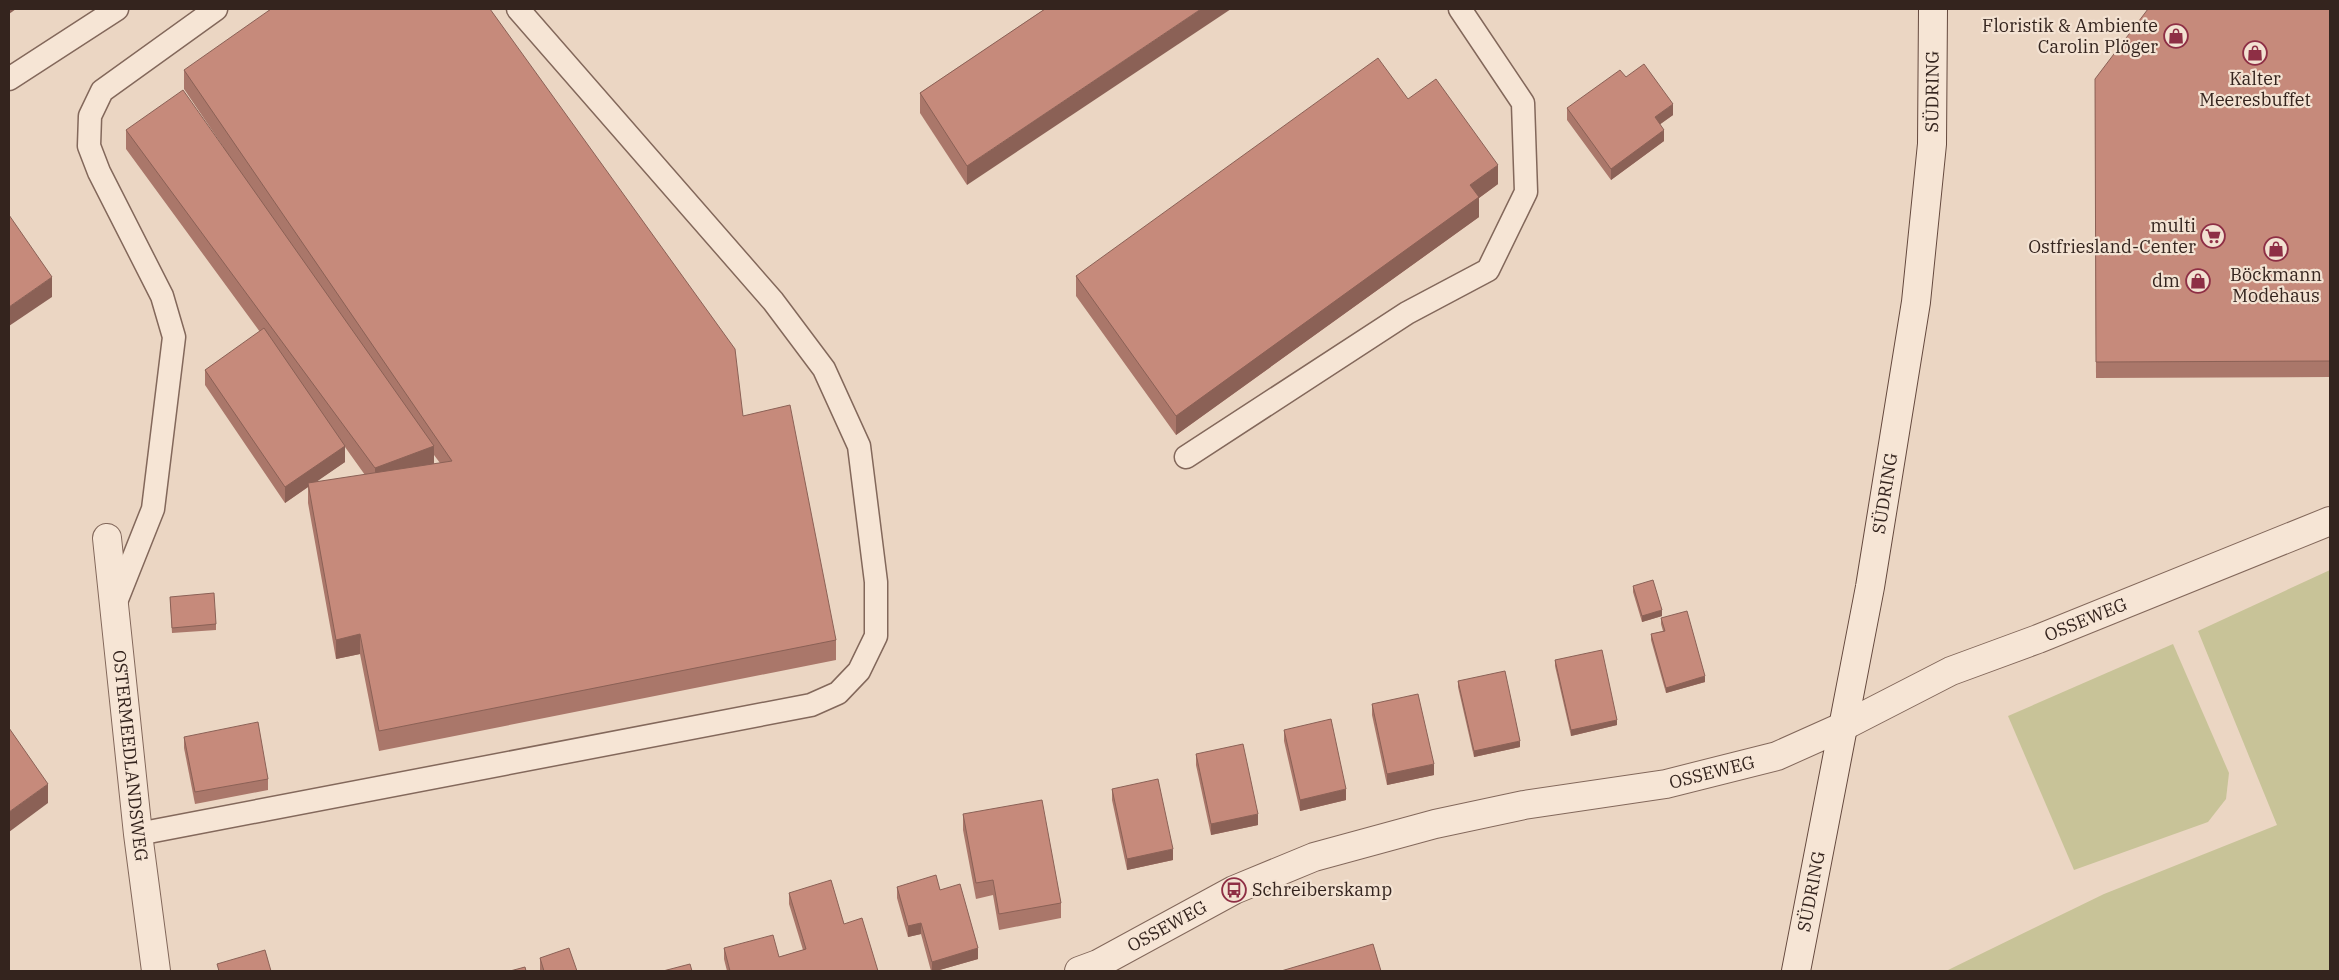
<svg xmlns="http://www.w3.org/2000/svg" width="2339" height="980" font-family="'IBM Plex Serif',serif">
	<rect width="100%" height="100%" fill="#ebd6c3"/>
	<g fill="#c8c398">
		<path d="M 2330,570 L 2330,971 L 1946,971 L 2104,894 L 2277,825 L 2198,631 Z"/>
		<path d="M 2173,644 L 2229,773 L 2226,799 L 2208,822 L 2074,870 L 2008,716 Z"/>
	</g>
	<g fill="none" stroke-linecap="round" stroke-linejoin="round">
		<g stroke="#83685b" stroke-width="25">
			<g id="lane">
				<path d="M 9,79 L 117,9"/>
				<path d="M 1186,457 L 1407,313 L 1488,270 L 1526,192 L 1523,103 L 1460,9"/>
				<path d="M 114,607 L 153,509 L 174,337 L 162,296 L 99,172 L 89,146 L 90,116 L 102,91 L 216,9"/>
				<path d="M 138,834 L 811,705 L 838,693 L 859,671 L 876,636 L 876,582 L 859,446 L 824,369 L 773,301 L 518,9"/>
			</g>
		</g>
		<g stroke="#83685b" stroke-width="30">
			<g id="street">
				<path id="s1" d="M 107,538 L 138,834 L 156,971"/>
				<path id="s2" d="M 1079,971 L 1098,964 L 1234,890 L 1314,857 L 1435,824 L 1524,805 L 1666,784 L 1777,756 L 1844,726 L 1951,671 L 2038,639 L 2330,521"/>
			</g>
		</g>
		<g stroke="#65493e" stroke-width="30">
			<g id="secondary">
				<path id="s3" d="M 1796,971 L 1870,587 L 1916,302 L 1932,144 L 1933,9"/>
			</g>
		</g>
		<use href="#lane" stroke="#f6e5d5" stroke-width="22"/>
		<use href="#street" stroke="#f6e5d5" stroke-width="28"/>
		<use href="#secondary" stroke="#f6e5d5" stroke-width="28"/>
	</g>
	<g fill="#aa776a" fill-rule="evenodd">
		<path d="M 1045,9 L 967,185 L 920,113 L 920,93 Z"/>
		<path d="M 2330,9 L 2330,377 L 2096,378 L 2095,79 Z"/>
		<path d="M 184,70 L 743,416 L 836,640 L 836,660 L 379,751 L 360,654 L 336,659 L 308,503 L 308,487 L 285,503 L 205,385 L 205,370 L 260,332 L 126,149 L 126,130 L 224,148 L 184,89 ZM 345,447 L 365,475 L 315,482 L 345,462 ZM 434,455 L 440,463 L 434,464 Z"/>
		<path d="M 1626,77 L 1673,115 L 1660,124 L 1664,141 L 1611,180 L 1567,120 L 1567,108 Z"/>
		<path d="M 1408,99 L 1498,184 L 1479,198 L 1479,217 L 1176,435 L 1076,296 L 1076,276 Z"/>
		<path d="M 1633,586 L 1662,616 L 1642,622 L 1633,592 Z"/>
		<path d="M 170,597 L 216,624 L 216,630 L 172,633 Z"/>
		<path d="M 1661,618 L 1705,682 L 1666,693 L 1651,640 L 1651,634 L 1663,631 L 1661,624 Z"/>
		<path d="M 1555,660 L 1617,725 L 1571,736 L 1555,666 Z"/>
		<path d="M 1458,681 L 1520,747 L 1474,757 L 1458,687 Z"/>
		<path d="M 1372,704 L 1434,775 L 1387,785 L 1372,715 Z"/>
		<path d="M 1284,730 L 1346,800 L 1300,811 L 1284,741 Z"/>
		<path d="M 184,737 L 268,779 L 268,790 L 195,804 L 184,748 Z"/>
		<path d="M 1196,754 L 1258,825 L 1211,835 L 1196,765 Z"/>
		<path d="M 1112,789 L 1173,860 L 1127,870 L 1112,800 Z"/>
		<path d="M 963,814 L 1061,903 L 1061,918 L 999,930 L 993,895 L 976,899 L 963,830 Z"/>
		<path d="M 897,887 L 940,890 L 978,959 L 936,971 L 931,971 L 921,934 L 908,937 L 897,898 Z"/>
		<path d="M 789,893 L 844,924 L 878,971 L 727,971 L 724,959 L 724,948 L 779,957 L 803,950 L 789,904 Z"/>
		<path d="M 540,958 L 577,971 L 540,971 Z"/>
	</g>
	<g fill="#8b6156">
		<path d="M 9,9 L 16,9 L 9,14 Z"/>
		<path d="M 1201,9 L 1231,9 L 967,185 L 967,166 Z"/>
		<path d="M 1673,104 L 1673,115 L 1655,128 L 1655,117 Z"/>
		<path d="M 1664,130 L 1664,141 L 1611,180 L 1611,169 Z"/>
		<path d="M 1498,165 L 1498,184 L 1479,198 L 1479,217 L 1176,435 L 1176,416 L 1470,185 Z"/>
		<path d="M 52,277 L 52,297 L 9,326 L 9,307 Z"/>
		<path d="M 345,446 L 345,462 L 309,487 L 308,483 L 308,487 L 285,503 L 285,487 Z"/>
		<path d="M 434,446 L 434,465 L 375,488 L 375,468 Z"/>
		<path d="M 1662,610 L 1662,616 L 1642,622 L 1642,616 Z"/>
		<path d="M 360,634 L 360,654 L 336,659 L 336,640 Z"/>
		<path d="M 1705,676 L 1705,682 L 1666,693 L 1666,688 Z"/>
		<path d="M 1617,720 L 1617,725 L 1571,736 L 1571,730 Z"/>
		<path d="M 1520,741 L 1520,747 L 1474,757 L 1474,751 Z"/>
		<path d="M 1434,764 L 1434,775 L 1387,785 L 1387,774 Z"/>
		<path d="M 48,784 L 48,803 L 9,832 L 9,812 Z"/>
		<path d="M 1346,789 L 1346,800 L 1300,811 L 1300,800 Z"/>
		<path d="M 1258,814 L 1258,825 L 1211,835 L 1211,824 Z"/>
		<path d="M 1173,849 L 1173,860 L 1127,870 L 1127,859 Z"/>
		<path d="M 921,923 L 921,934 L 908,937 L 908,926 Z"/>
		<path d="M 978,948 L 978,959 L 936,971 L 932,971 L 932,962 Z"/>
	</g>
	<g fill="#c68a7b" stroke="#8b6156">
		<path d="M 271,9 L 490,9 L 735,349 L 743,416 L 790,405 L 836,640 L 379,731 L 360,634 L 336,640 L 308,483 L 452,461 L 184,70 Z"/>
		<path d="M 1045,9 L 1201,9 L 967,166 L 920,93 Z"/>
		<path d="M 2148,9 L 2330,9 L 2330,361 L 2096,362 L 2095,79 Z"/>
		<path d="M 1378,58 L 1408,99 L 1436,79 L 1498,165 L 1470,185 L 1479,197 L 1176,416 L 1076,276 Z"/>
		<path d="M 1644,64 L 1673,104 L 1655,117 L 1664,130 L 1611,169 L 1567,108 L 1620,70 L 1626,77 Z"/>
		<path d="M 183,90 L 434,446 L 375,468 L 126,130 Z"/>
		<path d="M 9,215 L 52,277 L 9,307 Z"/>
		<path d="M 264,328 L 345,446 L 285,487 L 205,370 Z"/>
		<path d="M 1653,580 L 1662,610 L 1642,616 L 1633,586 Z"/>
		<path d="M 214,593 L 216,624 L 172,628 L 170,597 Z"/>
		<path d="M 1687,611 L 1705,676 L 1666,688 L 1651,634 L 1665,631 L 1661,618 Z"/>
		<path d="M 1602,650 L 1617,720 L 1571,730 L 1555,660 Z"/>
		<path d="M 1505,671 L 1520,741 L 1474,751 L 1458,681 Z"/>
		<path d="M 1418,694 L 1434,764 L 1387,774 L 1372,704 Z"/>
		<path d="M 1331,719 L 1346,789 L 1300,800 L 1284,730 Z"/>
		<path d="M 258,722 L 268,779 L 195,792 L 184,737 Z"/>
		<path d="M 9,728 L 48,784 L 9,812 Z"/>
		<path d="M 1243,744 L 1258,814 L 1211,824 L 1196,754 Z"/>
		<path d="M 1158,779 L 1173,849 L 1127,859 L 1112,789 Z"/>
		<path d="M 1042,800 L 1061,903 L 999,914 L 993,880 L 976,883 L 963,814 Z"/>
		<path d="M 936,875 L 940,890 L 960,884 L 978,948 L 932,962 L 921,923 L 908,926 L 897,887 Z"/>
		<path d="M 831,880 L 844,924 L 862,918 L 878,971 L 730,971 L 724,948 L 773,935 L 779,957 L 806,949 L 789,893 Z"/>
		<path d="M 1373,944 L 1381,971 L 1281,971 Z"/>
		<path d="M 569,948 L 577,971 L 544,971 L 540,958 Z"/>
		<path d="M 265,950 L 271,971 L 219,971 L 217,964 Z"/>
		<path d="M 690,964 L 692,971 L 663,971 Z"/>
		<path d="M 525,967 L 526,971 L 510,971 Z"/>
	</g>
	<defs>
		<g id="shop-ring" transform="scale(1.25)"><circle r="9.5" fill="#f3e2d2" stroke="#8e2f45" stroke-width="1.5"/><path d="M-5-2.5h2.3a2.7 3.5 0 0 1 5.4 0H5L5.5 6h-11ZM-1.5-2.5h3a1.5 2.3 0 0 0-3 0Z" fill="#8e2f45"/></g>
		<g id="supermarket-ring" transform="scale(1.25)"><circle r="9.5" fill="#f3e2d2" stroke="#8e2f45" stroke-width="1.5"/><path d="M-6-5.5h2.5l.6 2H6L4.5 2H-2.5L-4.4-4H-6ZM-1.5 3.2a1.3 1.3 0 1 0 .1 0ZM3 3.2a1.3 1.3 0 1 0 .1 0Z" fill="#8e2f45"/></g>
		<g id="bus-ring" transform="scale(1.25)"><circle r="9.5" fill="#f3e2d2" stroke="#8e2f45" stroke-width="1.5"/><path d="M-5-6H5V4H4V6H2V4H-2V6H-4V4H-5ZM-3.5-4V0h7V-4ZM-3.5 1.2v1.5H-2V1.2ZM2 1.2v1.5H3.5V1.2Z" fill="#8e2f45"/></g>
	</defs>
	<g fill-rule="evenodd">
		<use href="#shop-ring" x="2176" y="36"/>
		<use href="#shop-ring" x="2255" y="53"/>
		<use href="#supermarket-ring" x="2213" y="236"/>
		<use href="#shop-ring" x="2276" y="249"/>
		<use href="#shop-ring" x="2198" y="281"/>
		<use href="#bus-ring" x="1234" y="890"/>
	</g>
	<g text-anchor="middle" stroke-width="4.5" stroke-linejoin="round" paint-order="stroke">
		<g font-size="18" fill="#34241e" stroke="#f3e2d2" text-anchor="end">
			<text x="2158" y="32">Floristik &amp; Ambiente<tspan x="2158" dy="21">Carolin Plöger</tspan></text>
			<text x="2255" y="85" text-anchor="middle">Kalter<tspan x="2255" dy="21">Meeresbuffet</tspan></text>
			<text x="2196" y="232">multi<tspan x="2196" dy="21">Ostfriesland-Center</tspan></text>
			<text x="2276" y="281" text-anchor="middle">Böckmann<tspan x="2276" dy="21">Modehaus</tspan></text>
			<text x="2180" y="287">dm</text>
			<text x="1252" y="896" text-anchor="start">Schreiberskamp</text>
		</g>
		<g font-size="18" fill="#34241e" stroke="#f3e2d2">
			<text dy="6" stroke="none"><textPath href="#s3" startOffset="891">SÜDRING</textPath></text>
			<text dy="6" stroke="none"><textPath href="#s3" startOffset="486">SÜDRING</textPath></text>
			<text dy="6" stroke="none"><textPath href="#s2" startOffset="1074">OSSEWEG</textPath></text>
			<text dy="6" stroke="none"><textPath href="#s1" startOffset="219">OSTERMEEDLANDSWEG</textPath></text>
			<text dy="6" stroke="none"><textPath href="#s2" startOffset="669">OSSEWEG</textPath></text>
			<text dy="6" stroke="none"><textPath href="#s3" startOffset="81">SÜDRING</textPath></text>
			<text dy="6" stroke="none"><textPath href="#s2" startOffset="99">OSSEWEG</textPath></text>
		</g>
	</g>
	<rect width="2339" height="980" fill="none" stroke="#34241e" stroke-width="20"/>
</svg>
